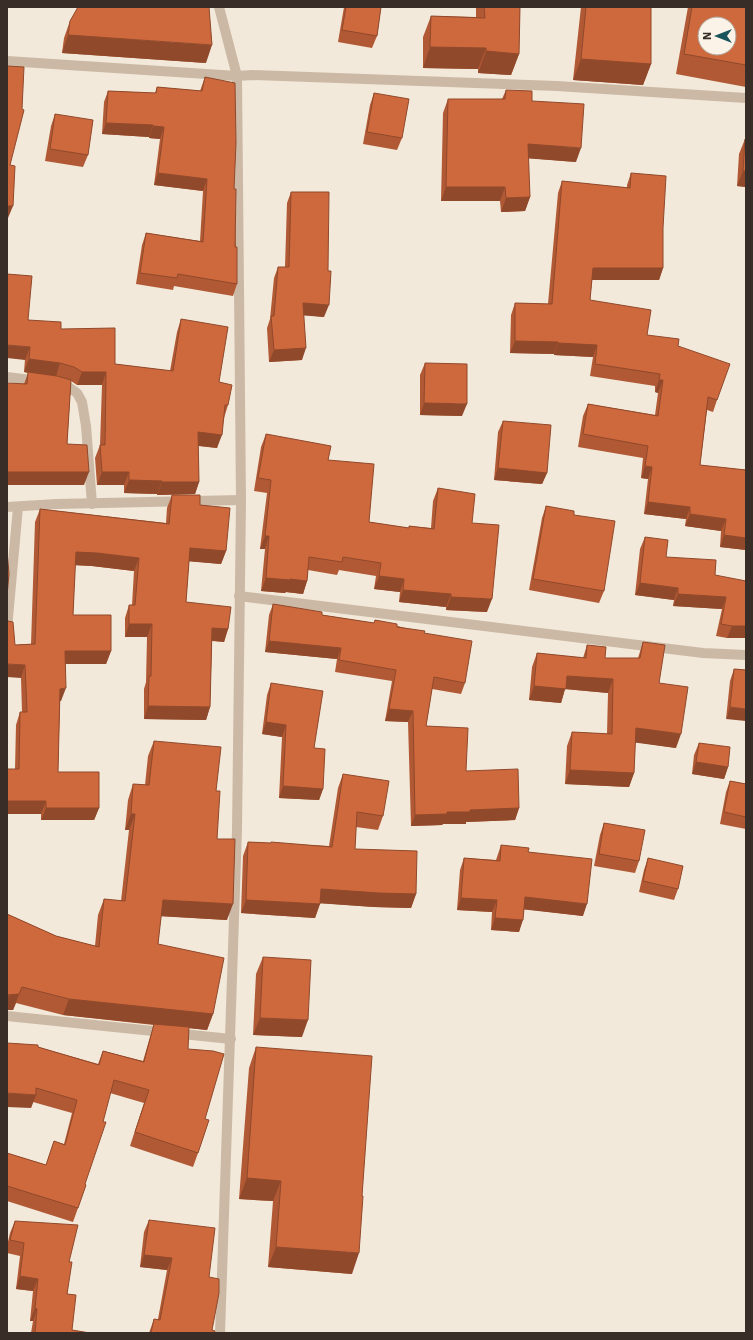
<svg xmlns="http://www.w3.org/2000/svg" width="753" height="1340" font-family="'Work Sans',sans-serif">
	<rect width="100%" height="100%" fill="#f3e9da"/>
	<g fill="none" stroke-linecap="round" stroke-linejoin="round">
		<g stroke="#ccb9a5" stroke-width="10">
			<path d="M 219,7 L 237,76 L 241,500 L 237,830 L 220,1333"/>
			<path d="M 7,61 L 237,76 L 252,75 L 557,86 L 746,98"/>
			<path d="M 7,377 L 39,381"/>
			<path d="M 58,383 L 67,386 L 77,393 L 82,402 L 86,426 L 92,504"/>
			<path d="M 7,507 L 56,504 L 241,500"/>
			<path d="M 239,596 L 703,653 L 746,655"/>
			<path d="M 7,629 L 18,507"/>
			<path d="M 7,1016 L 231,1039"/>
		</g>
	</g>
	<g fill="#b15934">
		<path d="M 344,7 L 381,7 L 377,36 L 372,48 L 338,42 Z"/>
		<path d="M 476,7 L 520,7 L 519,54 L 511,75 L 478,73 L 478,69 L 423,68 L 423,37 L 431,16 L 476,17 Z"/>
		<path d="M 581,7 L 651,7 L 651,64 L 643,85 L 573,80 Z"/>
		<path d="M 688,7 L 746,7 L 746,87 L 676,74 Z"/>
		<path d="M 70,21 L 206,63 L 62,53 L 64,38 Z"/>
		<path d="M 205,77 L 234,189 L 237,284 L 233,296 L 174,286 L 173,290 L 136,284 L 142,245 L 146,233 L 200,241 L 203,191 L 154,185 L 160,139 L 149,138 L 149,137 L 102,134 L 104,102 L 108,91 L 155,93 L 157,87 L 200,91 Z"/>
		<path d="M 506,90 L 532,101 L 576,162 L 528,158 L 530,197 L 525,211 L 501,212 L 500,201 L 441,201 L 443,113 L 448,99 L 502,99 Z"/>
		<path d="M 374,93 L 402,138 L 397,150 L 363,144 L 370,105 Z"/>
		<path d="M 55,114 L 88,155 L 83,167 L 45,161 L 51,126 Z"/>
		<path d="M 745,139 L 746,187 L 737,186 L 739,154 Z"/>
		<path d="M 631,173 L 663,228 L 663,268 L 659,280 L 592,280 L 590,300 L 647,335 L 678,346 L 717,400 L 713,412 L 707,410 L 700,465 L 746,470 L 746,550 L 720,547 L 721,531 L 685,526 L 686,519 L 644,514 L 648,479 L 641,478 L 643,458 L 578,447 L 583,416 L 588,404 L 655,415 L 658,393 L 655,392 L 655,386 L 590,376 L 593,357 L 554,355 L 554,354 L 510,353 L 511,315 L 515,303 L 548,304 L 558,193 L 562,181 L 627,188 L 627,185 Z"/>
		<path d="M 291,192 L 324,317 L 304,315 L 302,360 L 269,362 L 267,328 L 270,319 L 274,278 L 278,267 L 285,267 L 287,203 Z"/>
		<path d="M 181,319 L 219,382 L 228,405 L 224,418 L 217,448 L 198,446 L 199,482 L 195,494 L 157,495 L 157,494 L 124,493 L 124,485 L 97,485 L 95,458 L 100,445 L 102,385 L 77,385 L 71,381 L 67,444 L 84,485 L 7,485 L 24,384 L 28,373 L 24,372 L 28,320 L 61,329 L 115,364 L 170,371 L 177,332 Z"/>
		<path d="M 425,363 L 462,416 L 420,415 L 420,375 Z"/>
		<path d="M 503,421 L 547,473 L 542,484 L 494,480 L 498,432 Z"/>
		<path d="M 266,434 L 328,460 L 369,522 L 409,528 L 409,526 L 431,528 L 433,501 L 438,488 L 472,523 L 487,612 L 446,610 L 446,607 L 399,602 L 400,592 L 374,589 L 376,576 L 339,570 L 337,575 L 308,570 L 307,581 L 303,594 L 286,592 L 285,593 L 261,591 L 265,549 L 260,549 L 267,493 L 254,491 L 261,447 Z"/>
		<path d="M 172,495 L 200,505 L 226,551 L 221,564 L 189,561 L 186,602 L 228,629 L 224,642 L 212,641 L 210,707 L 206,720 L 144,719 L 144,689 L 146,682 L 147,637 L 125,637 L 125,618 L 129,605 L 132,605 L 134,571 L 92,566 L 75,565 L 73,615 L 111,651 L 106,664 L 65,664 L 61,701 L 60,701 L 58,772 L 99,808 L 94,820 L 41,820 L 41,814 L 7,814 L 15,769 L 16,725 L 20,712 L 22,712 L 21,678 L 15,645 L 31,644 L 35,522 L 40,509 L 166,523 L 167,508 Z"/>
		<path d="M 546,506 L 574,515 L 604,591 L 599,603 L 529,590 L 542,518 Z"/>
		<path d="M 645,537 L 666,557 L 715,575 L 746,638 L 727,638 L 716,636 L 722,609 L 673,606 L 674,600 L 635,595 L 640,549 Z"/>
		<path d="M 273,604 L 322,615 L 374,623 L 375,620 L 424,633 L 465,683 L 461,694 L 432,689 L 426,726 L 466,771 L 519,808 L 515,820 L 466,822 L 466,824 L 443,824 L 442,825 L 411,826 L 408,722 L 385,721 L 392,681 L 335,672 L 337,659 L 265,652 L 269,615 Z"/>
		<path d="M 643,642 L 659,683 L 676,748 L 635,742 L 634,773 L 629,787 L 565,784 L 567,746 L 572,732 L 607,734 L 608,693 L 565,689 L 561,703 L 529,700 L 532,667 L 537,653 L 583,658 L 587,645 L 605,658 L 638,658 Z"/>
		<path d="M 734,669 L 746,670 L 726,719 L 730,681 Z"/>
		<path d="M 271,683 L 314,748 L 323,789 L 319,800 L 279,798 L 282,737 L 262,734 L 267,695 Z"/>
		<path d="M 154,741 L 216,791 L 217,839 L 227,920 L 161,916 L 158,944 L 213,1014 L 207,1030 L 189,1028 L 188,1049 L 205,1119 L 198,1153 L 193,1167 L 130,1146 L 144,1103 L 110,1093 L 78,1208 L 73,1222 L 7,1201 L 7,1153 L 46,1165 L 54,1141 L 64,1144 L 72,1113 L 33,1102 L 31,1108 L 38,1047 L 98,1064 L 103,1051 L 143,1061 L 150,1037 L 154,1025 L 63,1015 L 16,1003 L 13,1010 L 7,1010 L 7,914 L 56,936 L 95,946 L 98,915 L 104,899 L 121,901 L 129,830 L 125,830 L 128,800 L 133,784 L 145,785 L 148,756 Z"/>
		<path d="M 699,743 L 728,767 L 724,779 L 692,774 L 694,755 Z"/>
		<path d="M 343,774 L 383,816 L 378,830 L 356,827 L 355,849 L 416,894 L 411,908 L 374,907 L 320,903 L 315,918 L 241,913 L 243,856 L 248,842 L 329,846 L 338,788 Z"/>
		<path d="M 730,781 L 746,784 L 746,829 L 720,824 L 726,792 Z"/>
		<path d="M 604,823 L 639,861 L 635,873 L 594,866 L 600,835 Z"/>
		<path d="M 501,845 L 528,852 L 583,916 L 524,909 L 519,932 L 491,930 L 492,912 L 457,910 L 460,870 L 464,858 L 496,860 Z"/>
		<path d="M 648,858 L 678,889 L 674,900 L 639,892 L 644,870 Z"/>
		<path d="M 263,957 L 302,1037 L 253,1035 L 256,974 Z"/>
		<path d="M 256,1047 L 352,1274 L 268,1267 L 273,1201 L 239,1199 L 249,1068 Z"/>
		<path d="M 149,1220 L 209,1277 L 212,1330 L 214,1333 L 149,1333 L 154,1319 L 158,1319 L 167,1270 L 140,1267 L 144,1232 Z"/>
		<path d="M 15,1221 L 69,1262 L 67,1294 L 72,1330 L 90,1333 L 31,1333 L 33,1321 L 30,1321 L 33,1291 L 16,1289 L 20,1256 L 7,1253 L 7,1246 L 10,1233 Z"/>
	</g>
	<g fill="#90492b">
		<path d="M 68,35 L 212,45 L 206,63 L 62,53 Z"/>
		<path d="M 430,47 L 486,48 L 478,69 L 423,68 Z"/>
		<path d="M 486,51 L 519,54 L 511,75 L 478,73 Z"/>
		<path d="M 581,59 L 651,64 L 643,85 L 573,80 Z"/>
		<path d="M 106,123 L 153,125 L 149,137 L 102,134 Z"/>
		<path d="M 153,126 L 164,127 L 160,139 L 149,138 Z"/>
		<path d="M 528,144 L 581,148 L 576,162 L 523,158 Z"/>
		<path d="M 743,171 L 746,171 L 746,187 L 737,186 Z"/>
		<path d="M 158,173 L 207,179 L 203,191 L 154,185 Z"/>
		<path d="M 446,187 L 505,187 L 500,201 L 441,201 Z"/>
		<path d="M 530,197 L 525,211 L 501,212 L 506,198 Z"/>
		<path d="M 7,206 L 13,206 L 8,218 L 7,218 Z"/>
		<path d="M 593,268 L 663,268 L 659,280 L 589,280 Z"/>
		<path d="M 303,303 L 329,305 L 324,317 L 299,315 Z"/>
		<path d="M 515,341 L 558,342 L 554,354 L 510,353 Z"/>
		<path d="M 558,343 L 597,345 L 593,357 L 554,355 Z"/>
		<path d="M 7,345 L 30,347 L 25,360 L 7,358 Z"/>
		<path d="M 306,348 L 302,360 L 269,362 L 274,350 Z"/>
		<path d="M 29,359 L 60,363 L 56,376 L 24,372 Z"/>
		<path d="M 82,372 L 106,372 L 102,385 L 77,385 Z"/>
		<path d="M 659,380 L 663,380 L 658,393 L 655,392 Z"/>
		<path d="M 424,403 L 467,404 L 462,416 L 420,415 Z"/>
		<path d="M 198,432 L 222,435 L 217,448 L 193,445 Z"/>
		<path d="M 645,466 L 652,467 L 648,479 L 641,478 Z"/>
		<path d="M 498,468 L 547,473 L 542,484 L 494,480 Z"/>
		<path d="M 7,472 L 89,472 L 84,485 L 7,485 Z"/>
		<path d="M 102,472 L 129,472 L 124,485 L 97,485 Z"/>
		<path d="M 129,480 L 162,481 L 157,494 L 124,493 Z"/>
		<path d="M 162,482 L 199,482 L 195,494 L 157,495 Z"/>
		<path d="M 648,502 L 690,507 L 686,519 L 644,514 Z"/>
		<path d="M 690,514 L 726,519 L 721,531 L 685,526 Z"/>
		<path d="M 724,535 L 746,538 L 746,550 L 720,547 Z"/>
		<path d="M 265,536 L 269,536 L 265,549 L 260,549 Z"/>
		<path d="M 190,548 L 226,551 L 221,564 L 185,561 Z"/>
		<path d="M 76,552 L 97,553 L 139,558 L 134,571 L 92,566 L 71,565 Z"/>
		<path d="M 379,576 L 404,579 L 400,592 L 374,589 Z"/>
		<path d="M 266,578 L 290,579 L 307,581 L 303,594 L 286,592 L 285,593 L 261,591 Z"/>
		<path d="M 640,583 L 678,588 L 674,600 L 635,595 Z"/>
		<path d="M 403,590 L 451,594 L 446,607 L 399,602 Z"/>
		<path d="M 678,594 L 726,597 L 722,609 L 673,606 Z"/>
		<path d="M 451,597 L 492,599 L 487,612 L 446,610 Z"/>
		<path d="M 129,624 L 152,624 L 147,637 L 125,637 Z"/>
		<path d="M 732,626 L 746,626 L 746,638 L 727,638 Z"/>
		<path d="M 212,628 L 228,629 L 224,642 L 207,640 Z"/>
		<path d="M 269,641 L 341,648 L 337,659 L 265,652 Z"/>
		<path d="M 65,651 L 111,651 L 106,664 L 60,664 Z"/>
		<path d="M 7,664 L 25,665 L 21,678 L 7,677 Z"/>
		<path d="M 567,676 L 613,679 L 608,693 L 565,689 L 561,703 L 529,700 L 534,686 Z"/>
		<path d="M 66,688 L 61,701 L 56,701 L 60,689 Z"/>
		<path d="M 148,706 L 210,707 L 206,720 L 144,719 Z"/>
		<path d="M 730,707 L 746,709 L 746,721 L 726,719 Z"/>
		<path d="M 389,709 L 413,711 L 408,722 L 385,721 Z"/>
		<path d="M 266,722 L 286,725 L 282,737 L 262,734 Z"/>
		<path d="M 636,728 L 681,734 L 676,748 L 631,742 Z"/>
		<path d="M 696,762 L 728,767 L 724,779 L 692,774 Z"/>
		<path d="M 570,770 L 634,773 L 629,787 L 565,784 Z"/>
		<path d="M 283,786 L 323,789 L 319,800 L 279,798 Z"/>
		<path d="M 7,801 L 46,801 L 41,814 L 7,814 Z"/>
		<path d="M 46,808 L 99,808 L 94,820 L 41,820 Z"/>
		<path d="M 519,808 L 515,820 L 466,822 L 466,824 L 443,824 L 442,825 L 411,826 L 415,815 L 470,810 Z"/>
		<path d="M 131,814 L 135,814 L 129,830 L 125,830 Z"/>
		<path d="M 321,889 L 416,894 L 411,908 L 374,907 L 316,903 Z"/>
		<path d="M 525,897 L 587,904 L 583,916 L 520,909 Z"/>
		<path d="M 461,898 L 497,900 L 492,912 L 457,910 Z"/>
		<path d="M 163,900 L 233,904 L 227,920 L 157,916 Z"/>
		<path d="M 246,900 L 320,904 L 315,918 L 241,913 Z"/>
		<path d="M 495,918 L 523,920 L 519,932 L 491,930 Z"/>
		<path d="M 22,987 L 13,1010 L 7,1010 L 7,1001 L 9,995 Z"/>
		<path d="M 69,999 L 213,1014 L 207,1030 L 63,1015 Z"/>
		<path d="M 260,1018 L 308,1020 L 302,1037 L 253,1035 Z"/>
		<path d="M 7,1093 L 36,1095 L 31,1108 L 7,1107 Z"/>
		<path d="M 247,1178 L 281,1181 L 273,1201 L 239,1199 Z"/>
		<path d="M 276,1247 L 359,1253 L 352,1274 L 268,1267 Z"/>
		<path d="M 144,1255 L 172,1258 L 167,1270 L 140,1267 Z"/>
		<path d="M 20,1276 L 38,1279 L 33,1291 L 16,1289 Z"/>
		<path d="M 35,1308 L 37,1309 L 33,1321 L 30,1321 Z"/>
	</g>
	<g fill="#ce683d" stroke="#90492b" fill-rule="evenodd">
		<path d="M 78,7 L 209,7 L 212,45 L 68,35 L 70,21 Z"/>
		<path d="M 346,7 L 381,7 L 377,36 L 342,30 Z"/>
		<path d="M 484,7 L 520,7 L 519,54 L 486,51 L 486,48 L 430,47 L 431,16 L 485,18 Z"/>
		<path d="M 586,7 L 651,7 L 651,64 L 581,59 Z"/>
		<path d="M 692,7 L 746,7 L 746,65 L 684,54 ZM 705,24 L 729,24 L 729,48 L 705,48 Z"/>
		<path d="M 7,66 L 24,67 L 22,109 L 24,110 L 10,165 L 15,166 L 13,206 L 7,206 Z"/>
		<path d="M 205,77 L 235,83 L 236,143 L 234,189 L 236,189 L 235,247 L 237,247 L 237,284 L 178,274 L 177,278 L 140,273 L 146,233 L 203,242 L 207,179 L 158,173 L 164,127 L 153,126 L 153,125 L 106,123 L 108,91 L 156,93 L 157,87 L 202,91 Z"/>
		<path d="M 506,90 L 532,91 L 532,101 L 584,104 L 581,148 L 528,144 L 530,197 L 506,198 L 505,187 L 446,187 L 448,99 L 505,99 Z"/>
		<path d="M 374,93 L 409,99 L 402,138 L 367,132 Z"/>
		<path d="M 55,114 L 93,120 L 88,155 L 50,149 Z"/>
		<path d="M 745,139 L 746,139 L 746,171 L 743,171 Z"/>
		<path d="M 631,173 L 666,176 L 663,228 L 663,268 L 593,268 L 590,300 L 651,310 L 647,335 L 679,339 L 678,346 L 730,364 L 717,400 L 708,397 L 700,465 L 746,470 L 746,538 L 724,535 L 726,519 L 690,514 L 690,507 L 648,502 L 652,467 L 645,466 L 648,446 L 583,434 L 588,404 L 658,416 L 663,380 L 659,380 L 660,374 L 595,364 L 597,345 L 558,343 L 558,342 L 515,341 L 515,303 L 552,304 L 562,181 L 630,188 Z"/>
		<path d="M 291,192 L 329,192 L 328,271 L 331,271 L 329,305 L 303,303 L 306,348 L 274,350 L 271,316 L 274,316 L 278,267 L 289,267 Z"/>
		<path d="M 7,274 L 32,276 L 28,320 L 61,322 L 61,329 L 115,328 L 115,364 L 173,371 L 181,319 L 228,327 L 219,382 L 232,385 L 228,405 L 225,405 L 222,435 L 198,432 L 199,482 L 162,482 L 162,481 L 129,480 L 129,472 L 102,472 L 100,445 L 105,445 L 106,372 L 82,372 L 74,367 L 60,363 L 29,359 L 30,347 L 7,345 Z"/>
		<path d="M 425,363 L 467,364 L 467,404 L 424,403 Z"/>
		<path d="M 28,372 L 57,376 L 71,380 L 67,444 L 87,445 L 89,472 L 7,472 L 7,383 L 27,384 Z"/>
		<path d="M 503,421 L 551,425 L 547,473 L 498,468 Z"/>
		<path d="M 266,434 L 331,446 L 328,460 L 374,464 L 369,522 L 409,528 L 409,526 L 434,529 L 438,488 L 475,494 L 472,523 L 499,525 L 492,599 L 451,597 L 451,594 L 403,590 L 404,579 L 379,576 L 381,563 L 343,557 L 342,562 L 309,557 L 307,581 L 290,579 L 290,580 L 266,578 L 269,536 L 265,536 L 271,480 L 258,478 Z"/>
		<path d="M 172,495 L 200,495 L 200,505 L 230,508 L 226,551 L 190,548 L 186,602 L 231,607 L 228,629 L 212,628 L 210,707 L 148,706 L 149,676 L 151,676 L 152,624 L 129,624 L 129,605 L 135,605 L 139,558 L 97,553 L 76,552 L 73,615 L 111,615 L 111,651 L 65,651 L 66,688 L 60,689 L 58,772 L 99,772 L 99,808 L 46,808 L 46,801 L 7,801 L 7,769 L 19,769 L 20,712 L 27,712 L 25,665 L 7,664 L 7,620 L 8,621 L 13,622 L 15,645 L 35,644 L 40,509 L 169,524 Z"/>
		<path d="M 546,506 L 574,511 L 574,515 L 615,521 L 604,591 L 533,579 Z"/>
		<path d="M 645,537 L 668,540 L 666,557 L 716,560 L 715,575 L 746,581 L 746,626 L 732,626 L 721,624 L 726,597 L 678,594 L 678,588 L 640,583 Z"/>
		<path d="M 7,551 L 9,574 L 7,596 Z"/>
		<path d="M 273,604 L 322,612 L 322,615 L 374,623 L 375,620 L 397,624 L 397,627 L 425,631 L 424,633 L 472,641 L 465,683 L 434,677 L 426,726 L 468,728 L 466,771 L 518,769 L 519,808 L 470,810 L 470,812 L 447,812 L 447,814 L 415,815 L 413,711 L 389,709 L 396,670 L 339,660 L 341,648 L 269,641 Z"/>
		<path d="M 643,642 L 665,645 L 659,683 L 688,687 L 681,734 L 636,728 L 634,773 L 570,770 L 572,732 L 612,734 L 613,679 L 567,676 L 566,689 L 534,686 L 537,653 L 586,658 L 587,645 L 606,647 L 605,658 L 640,658 Z"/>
		<path d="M 734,669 L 746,670 L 746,709 L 730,707 Z"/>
		<path d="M 271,683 L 323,691 L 314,748 L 325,749 L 323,789 L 283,786 L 286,725 L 266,722 Z"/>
		<path d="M 154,741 L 221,747 L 216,791 L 220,791 L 217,839 L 235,839 L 233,904 L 163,900 L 158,944 L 224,958 L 213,1014 L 69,999 L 22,987 L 19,994 L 9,995 L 7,994 L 7,914 L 56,936 L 99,947 L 104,899 L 125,901 L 135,814 L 131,814 L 133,784 L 149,785 Z"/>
		<path d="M 699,743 L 730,747 L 728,767 L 696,762 Z"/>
		<path d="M 343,774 L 389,781 L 383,816 L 357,812 L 355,849 L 417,851 L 416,894 L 379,893 L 321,889 L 320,904 L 246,900 L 248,842 L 271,843 L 271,842 L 332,847 Z"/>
		<path d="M 730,781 L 746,784 L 746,817 L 724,812 Z"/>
		<path d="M 604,823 L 645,830 L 639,861 L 599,854 Z"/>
		<path d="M 501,845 L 529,848 L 528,852 L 592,859 L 587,904 L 525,897 L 523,920 L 495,918 L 497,900 L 461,898 L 464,858 L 500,861 Z"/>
		<path d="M 648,858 L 683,866 L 678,889 L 643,881 Z"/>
		<path d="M 263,957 L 311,960 L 308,1020 L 260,1018 Z"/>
		<path d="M 154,1024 L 189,1027 L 188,1049 L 213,1051 L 224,1054 L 205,1119 L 209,1120 L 198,1153 L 135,1132 L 149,1090 L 114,1080 L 103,1122 L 106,1122 L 85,1184 L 86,1185 L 78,1208 L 7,1186 L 7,1153 L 46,1165 L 54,1141 L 65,1145 L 77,1100 L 36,1088 L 36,1095 L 7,1093 L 7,1043 L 38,1045 L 38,1047 L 99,1065 L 103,1051 L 144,1062 Z"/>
		<path d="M 256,1047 L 372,1056 L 362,1196 L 363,1196 L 359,1253 L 276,1247 L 281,1181 L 247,1178 Z"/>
		<path d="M 149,1220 L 215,1228 L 209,1277 L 219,1279 L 219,1293 L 212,1330 L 215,1331 L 214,1333 L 151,1333 L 154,1319 L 160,1320 L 172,1258 L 144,1255 Z"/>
		<path d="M 15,1221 L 78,1225 L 69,1262 L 72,1262 L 67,1294 L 76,1295 L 72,1330 L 90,1333 L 35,1333 L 37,1309 L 35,1308 L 38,1279 L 20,1276 L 24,1243 L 10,1240 Z"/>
	</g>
	<rect width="753" height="1340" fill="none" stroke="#382d27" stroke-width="16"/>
	<g transform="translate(717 36) rotate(270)"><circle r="19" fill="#fbf3e7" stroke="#ada49a"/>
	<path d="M0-3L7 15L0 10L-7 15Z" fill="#19545c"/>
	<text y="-6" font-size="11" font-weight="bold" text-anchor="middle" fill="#382d27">N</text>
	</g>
</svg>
